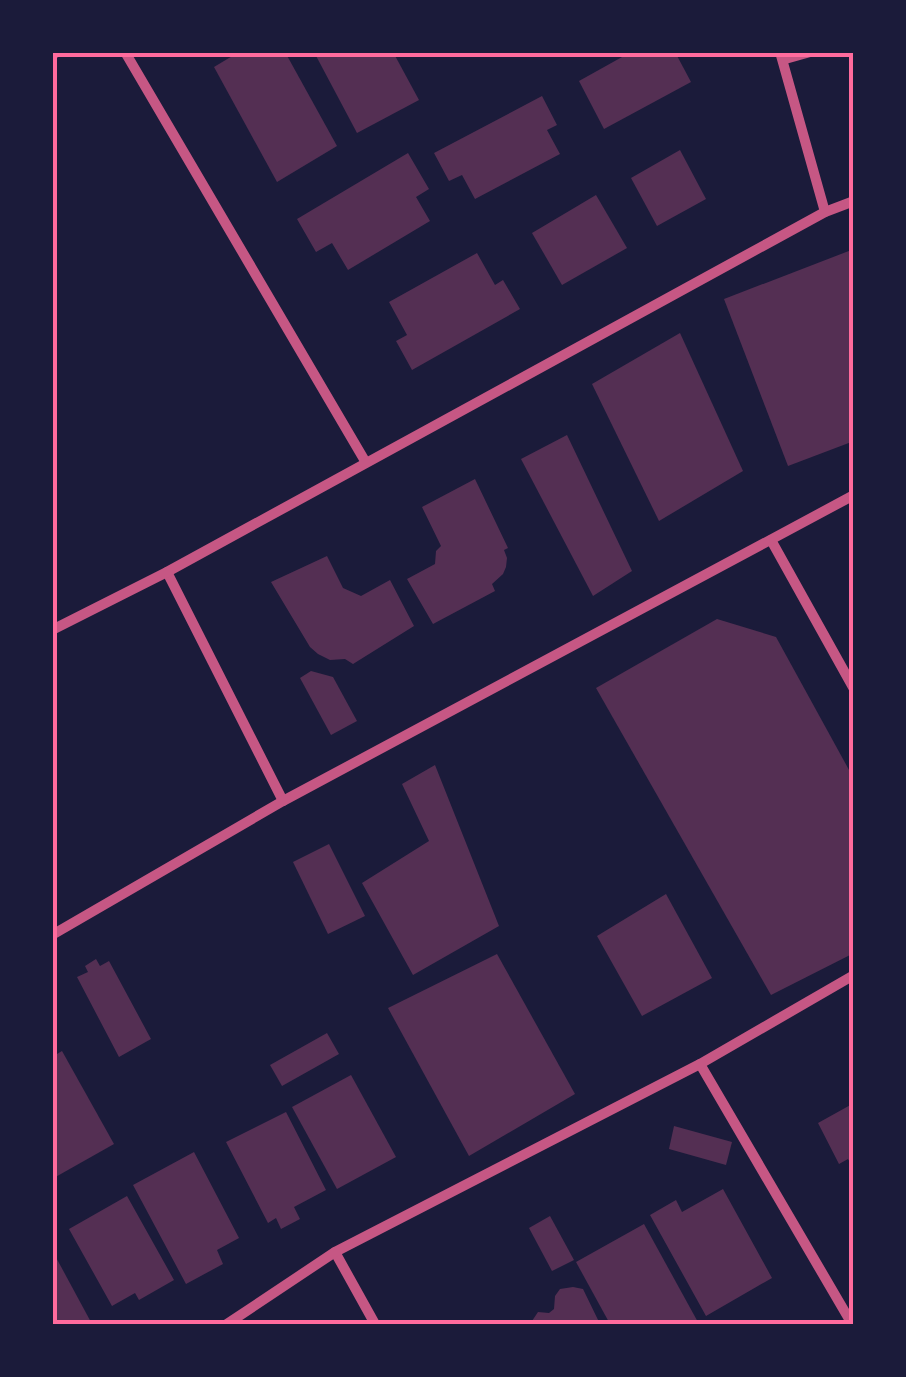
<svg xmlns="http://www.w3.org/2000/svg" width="906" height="1377" font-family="'Roboto Condensed',sans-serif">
	<rect width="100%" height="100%" fill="#1b1b3a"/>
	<g fill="#542f53">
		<path d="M 239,52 L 285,52 L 337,146 L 277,182 L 214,67 Z"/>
		<path d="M 314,52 L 393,52 L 419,100 L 357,133 Z"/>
		<path d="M 631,52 L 675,52 L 691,82 L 604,129 L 579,81 Z"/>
		<path d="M 542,96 L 557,125 L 547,130 L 560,154 L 475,199 L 462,175 L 449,181 L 434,153 Z"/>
		<path d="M 680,150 L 706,199 L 657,226 L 631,178 Z"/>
		<path d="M 408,153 L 429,189 L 416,197 L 430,221 L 348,270 L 332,243 L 316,252 L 297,219 Z"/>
		<path d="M 596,195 L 627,248 L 562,285 L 532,233 Z"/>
		<path d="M 854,249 L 854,441 L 788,466 L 724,299 Z"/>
		<path d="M 477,253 L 495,285 L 503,280 L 520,309 L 412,370 L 396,341 L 407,335 L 389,302 Z"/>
		<path d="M 680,333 L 743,471 L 659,521 L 592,384 Z"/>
		<path d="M 567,435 L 632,571 L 593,596 L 521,459 Z"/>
		<path d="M 475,479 L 508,548 L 504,550 L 507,558 L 506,567 L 503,574 L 492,584 L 495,591 L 433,624 L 407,579 L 435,564 L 436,551 L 441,546 L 422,507 Z"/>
		<path d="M 327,556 L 343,588 L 361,596 L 390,580 L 414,626 L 353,664 L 345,659 L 330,660 L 318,654 L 310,647 L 271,582 Z"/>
		<path d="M 717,619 L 776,637 L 854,779 L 854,953 L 771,995 L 596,688 Z"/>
		<path d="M 311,671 L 333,677 L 357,721 L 331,735 L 300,678 Z"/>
		<path d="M 435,765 L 499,926 L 413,975 L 362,883 L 429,841 L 402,784 Z"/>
		<path d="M 329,844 L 365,916 L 328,934 L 293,862 Z"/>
		<path d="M 666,894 L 712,978 L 642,1016 L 597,936 Z"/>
		<path d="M 497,954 L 575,1094 L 469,1156 L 388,1008 Z"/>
		<path d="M 96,959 L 100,966 L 109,961 L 151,1039 L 119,1057 L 77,977 L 88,972 L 85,966 Z"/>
		<path d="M 327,1033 L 339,1054 L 282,1086 L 270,1065 Z"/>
		<path d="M 62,1051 L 114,1144 L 52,1179 L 52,1057 Z"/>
		<path d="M 351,1075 L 396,1157 L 337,1189 L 292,1107 Z"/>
		<path d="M 854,1103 L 854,1169 L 848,1159 L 839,1164 L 818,1123 Z"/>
		<path d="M 286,1112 L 326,1190 L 294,1207 L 300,1219 L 281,1229 L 276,1218 L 268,1223 L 226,1142 Z"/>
		<path d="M 674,1126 L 732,1142 L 726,1165 L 669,1149 Z"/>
		<path d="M 194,1152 L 239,1238 L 217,1250 L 223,1264 L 186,1284 L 133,1185 Z"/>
		<path d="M 723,1189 L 772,1278 L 706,1316 L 650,1215 L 676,1200 L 682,1212 Z"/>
		<path d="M 127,1196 L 174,1280 L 139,1300 L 135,1293 L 112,1306 L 69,1229 Z"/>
		<path d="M 550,1216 L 574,1260 L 552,1271 L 529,1228 Z"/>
		<path d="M 644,1224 L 699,1324 L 610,1324 L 576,1262 Z"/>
		<path d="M 52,1250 L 92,1324 L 52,1324 Z"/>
		<path d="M 573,1287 L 583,1289 L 600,1324 L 530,1324 L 538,1312 L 549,1313 L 554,1309 L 555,1296 L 560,1289 Z"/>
	</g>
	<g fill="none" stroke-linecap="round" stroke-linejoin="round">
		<path stroke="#c65784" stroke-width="8" d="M 782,61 L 814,52"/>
		<g stroke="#c65784" stroke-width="10">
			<path d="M 125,52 L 365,461"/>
			<path d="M 780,52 L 825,212"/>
			<path d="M 52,55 L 57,52"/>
			<path d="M 771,540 L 854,689"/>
			<path d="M 167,572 L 283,801"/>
			<path d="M 52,630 L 167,572 L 825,212 L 854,201"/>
			<path d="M 52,935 L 283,801 L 854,495"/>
			<path d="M 700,1064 L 852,1324"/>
			<path d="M 335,1252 L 375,1324"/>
			<path d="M 227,1324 L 335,1252 L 700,1064 L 854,975"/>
		</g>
	</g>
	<rect width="906" height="1377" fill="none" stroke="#1b1b3a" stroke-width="110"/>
	<rect x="55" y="55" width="796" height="1267" fill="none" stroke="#ff6b9d" stroke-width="4"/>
</svg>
